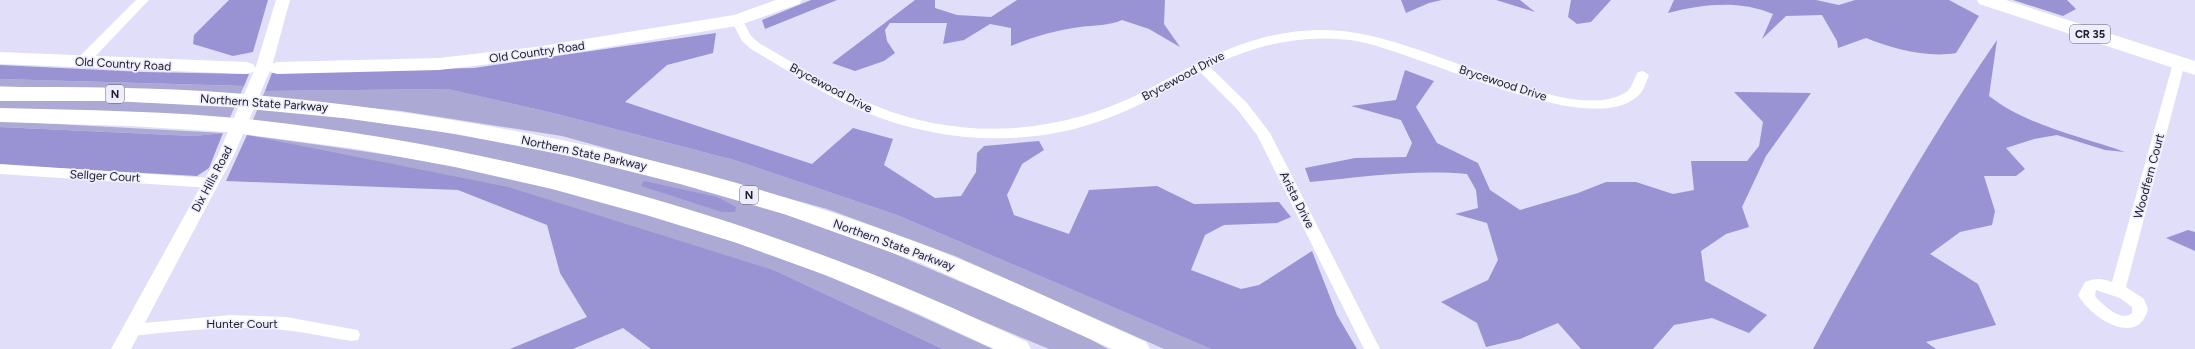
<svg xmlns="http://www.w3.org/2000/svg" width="2195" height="349" font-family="Figtree,sans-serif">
	<rect width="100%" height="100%" fill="#e0def8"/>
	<g fill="#aca9d4">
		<path d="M 0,79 L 244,86 L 239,97 L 0,86 Z"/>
		<path d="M 447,89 L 557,114 L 734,160 L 897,215 L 1211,349 L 1164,349 L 955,256 L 827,209 L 562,136 L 401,111 L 262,97 L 265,91 Z"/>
		<path d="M 52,99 L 235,106 L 228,122 L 0,111 L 0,100 Z"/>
		<path d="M 258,108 L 396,124 L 527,147 L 669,177 L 855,237 L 1074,330 L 1108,349 L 1049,349 L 838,261 L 656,200 L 512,163 L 253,120 Z"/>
		<path d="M 0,121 L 223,133 L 194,136 L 0,127 Z"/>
		<path d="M 247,135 C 332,147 418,157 502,176 C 587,195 676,222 758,250 C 838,277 915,314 993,349 L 943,349 L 776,271 Z"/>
	</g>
	<g fill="#9a93d3">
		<path d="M 229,0 L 268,0 L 253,52 L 233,56 L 193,44 L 194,35 Z"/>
		<path d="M 811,0 L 837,0 L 765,29 L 762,20 Z"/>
		<path d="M 915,0 L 935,0 L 935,8 L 957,15 L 991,17 L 1017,0 L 1165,0 L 1164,24 L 1180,47 L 1149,29 L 1122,20 C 1109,26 1094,25 1080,27 C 1056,30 1033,37 1011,46 L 1011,28 L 990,24 L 964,40 L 943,44 L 947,23 L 890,23 L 885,30 L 887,41 L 895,53 L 884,61 L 855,71 L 832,63 Z"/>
		<path d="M 1401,0 L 1442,0 L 1429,3 L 1406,13 Z"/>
		<path d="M 1496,0 L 1520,0 L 1535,12 Z"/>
		<path d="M 1571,0 L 1611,0 L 1591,22 L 1577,24 L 1568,17 Z"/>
		<path d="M 1674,0 L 1816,0 L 1839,5 L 1855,0 L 1949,0 L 1979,16 L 1956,53 C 1927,58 1893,49 1866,38 L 1838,48 L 1837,41 L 1822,15 L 1786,16 L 1762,39 L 1773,14 C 1739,0 1704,4 1668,13 Z"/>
		<path d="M 2013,0 L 2067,0 L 2076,9 L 2063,16 Z"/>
		<path d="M 716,33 L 713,53 L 667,65 L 625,102 L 812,164 L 853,128 L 893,139 L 884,165 L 935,198 L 961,196 L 976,172 L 977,153 L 984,146 L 1039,141 L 1044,150 L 1022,164 L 1007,195 L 1014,215 L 1069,234 L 1089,190 L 1157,186 L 1194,204 L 1279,202 L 1291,217 L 1277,223 L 1224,225 L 1205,235 L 1191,270 L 1241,289 L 1259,285 L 1312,251 L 1337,315 L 1357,349 L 1211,349 L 897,215 L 734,160 L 557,114 L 447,89 L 265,91 L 272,73 L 474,68 Z"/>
		<path d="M 1997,40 L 1989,96 C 2028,126 2079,136 2125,152 L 2105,150 L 2057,135 L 2034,139 L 2006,148 L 2025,169 L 2016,176 L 1984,176 L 1995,211 L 1992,225 L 1960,232 L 1930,254 L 1978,284 L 1996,325 L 1926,342 L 1936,349 L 1813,349 C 1870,243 1929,139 1997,40 Z"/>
		<path d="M 0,65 L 143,72 L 249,74 L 244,86 L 0,79 Z"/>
		<path d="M 1405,70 L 1434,81 L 1416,107 L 1437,143 L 1478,163 L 1490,190 L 1520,210 L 1578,193 L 1606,182 L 1636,182 L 1673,194 L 1694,190 L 1691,161 L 1747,161 L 1759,146 L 1763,122 L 1734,92 L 1811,93 L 1766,156 L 1742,207 L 1749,227 L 1726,234 L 1701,251 L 1705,281 L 1767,315 L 1749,333 L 1712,318 L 1674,325 L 1653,349 L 1581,349 L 1558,323 L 1520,339 L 1486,347 L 1477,323 L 1441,302 L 1488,280 L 1498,260 L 1487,223 L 1455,214 L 1478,208 L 1476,190 L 1467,174 C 1415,169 1362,177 1310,182 L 1305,168 L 1355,158 L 1406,157 L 1412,143 L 1401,120 L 1351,106 L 1396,100 Z"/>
		<path d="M 0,127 L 194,136 L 223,133 L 209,168 L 197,176 L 0,165 Z"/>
		<path d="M 247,135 L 508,187 L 776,271 L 943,349 L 651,349 L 623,328 L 573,349 L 510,349 L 587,317 L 560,273 L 547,225 L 458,190 L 226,181 Z"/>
		<path d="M 644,181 L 717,197 L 736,207 L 735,212 L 722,212 L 641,186 Z"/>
		<path d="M 2188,230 L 2195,232 L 2195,251 L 2166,238 Z"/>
	</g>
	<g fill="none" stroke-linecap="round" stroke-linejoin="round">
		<g fill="#fff" fill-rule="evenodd">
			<path d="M 136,0 L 149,0 L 87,65 L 77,65 L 76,62 L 77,59 Z"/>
			<path d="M 737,16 L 741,17 L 751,36 L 759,43 C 798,65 835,90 876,106 C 964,142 1061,134 1145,91 C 1206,59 1255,29 1326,30 C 1377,31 1428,54 1476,70 C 1513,83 1585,114 1623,94 C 1632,90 1633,80 1638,72 L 1643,71 L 1649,75 C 1646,82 1644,91 1638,96 C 1588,142 1413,48 1350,40 C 1300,34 1255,45 1210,67 L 1247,103 L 1270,133 L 1380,349 L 1364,349 L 1257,135 L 1237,109 L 1200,72 C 1171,88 1142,105 1111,117 C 1033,148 944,144 867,113 C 826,97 789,71 751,49 L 742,41 L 731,20 Z"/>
			<path d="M 2179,59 L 2185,63 L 2126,287 L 2144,299 L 2148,309 C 2138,349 2090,317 2078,295 L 2085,282 C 2095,278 2102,278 2112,282 L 2173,63 ZM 2096,290 L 2120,298 L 2132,307 L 2132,313 C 2121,323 2102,304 2095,296 Z"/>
			<path d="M 0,164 L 210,178 L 215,179 L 217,183 L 215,187 L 210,188 L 0,174 Z"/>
			<path d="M 231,315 L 286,317 L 352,329 L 358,330 L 360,335 L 358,340 L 352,341 C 326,337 300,331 273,329 C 226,326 179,331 132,336 L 126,335 L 124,330 L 126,325 L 132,324 Z"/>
		</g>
		<path fill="#fff" fill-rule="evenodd" d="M 276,0 L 290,0 L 272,66 L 234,155 L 131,349 L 111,349 L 218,155 L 256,66 Z"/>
		<g fill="#fff" fill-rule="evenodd">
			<path d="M 776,0 L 802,0 L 799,4 L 737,26 L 535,59 L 439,70 L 277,74 L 271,72 L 268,68 L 271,64 L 277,62 L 439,58 L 535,47 L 734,15 Z"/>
			<path d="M 0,52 L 247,62 L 253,64 L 256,68 L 253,72 L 247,74 L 0,64 Z"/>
		</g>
		<path fill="#fff" fill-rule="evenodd" d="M 1977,0 L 2006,0 L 2195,61 L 2195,75 L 1979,4 Z"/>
		<g fill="#fff" fill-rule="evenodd">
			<path d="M 0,87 C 77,87 155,87 232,93 C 463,112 693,159 911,240 C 991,270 1068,307 1146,342 L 1150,349 L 1112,349 L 921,263 L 784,214 L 680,184 L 569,156 L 457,134 L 343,118 L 229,107 L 115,101 L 0,101 Z"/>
			<path d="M 0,108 C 85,110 171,111 256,120 C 456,142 658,191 846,264 C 907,287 967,314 1027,342 L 1031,349 L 994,349 L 919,314 L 828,276 L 734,242 L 646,215 L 552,189 L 455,167 L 357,149 L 227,132 L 130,126 L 0,122 Z"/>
		</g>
	</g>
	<g text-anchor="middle" stroke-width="3.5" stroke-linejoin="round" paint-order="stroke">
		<g fill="#eeedfd" stroke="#5e5e69" stroke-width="1">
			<rect x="2070" y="25" width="40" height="18" rx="3"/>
			<rect x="106" y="85" width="18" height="18" rx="3"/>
			<rect x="740" y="186" width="18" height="18" rx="3"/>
		</g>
		<g font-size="11" font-weight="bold" fill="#212029">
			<text x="2090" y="38">CR 35</text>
			<text x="115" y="98">N</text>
			<text x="749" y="199">N</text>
		</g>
		<g font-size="12" fill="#212029" stroke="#eeedfd">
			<text transform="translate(537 52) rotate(-8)" y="4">Old Country Road</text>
			<text transform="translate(123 64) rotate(3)" y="4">Old Country Road</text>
			<text transform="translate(1183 76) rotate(-28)" y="4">Brycewood Drive</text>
			<text transform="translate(1503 83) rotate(18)" y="4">Brycewood Drive</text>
			<text transform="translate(831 88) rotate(28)" y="4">Brycewood Drive</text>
			<text transform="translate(264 103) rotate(4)" y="4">Northern State Parkway</text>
			<text transform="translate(584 153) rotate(12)" y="4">Northern State Parkway</text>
			<text transform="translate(105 176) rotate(3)" y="4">Sellger Court</text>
			<text transform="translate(2149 176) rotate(-75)" y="4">Woodfern Court</text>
			<text transform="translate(212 179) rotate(-62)" y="4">Dix Hills Road</text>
			<text transform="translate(1297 200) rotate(63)" y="4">Arista Drive</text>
			<text transform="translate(894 245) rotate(20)" y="4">Northern State Parkway</text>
			<text x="242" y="328">Hunter Court</text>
		</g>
	</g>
</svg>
